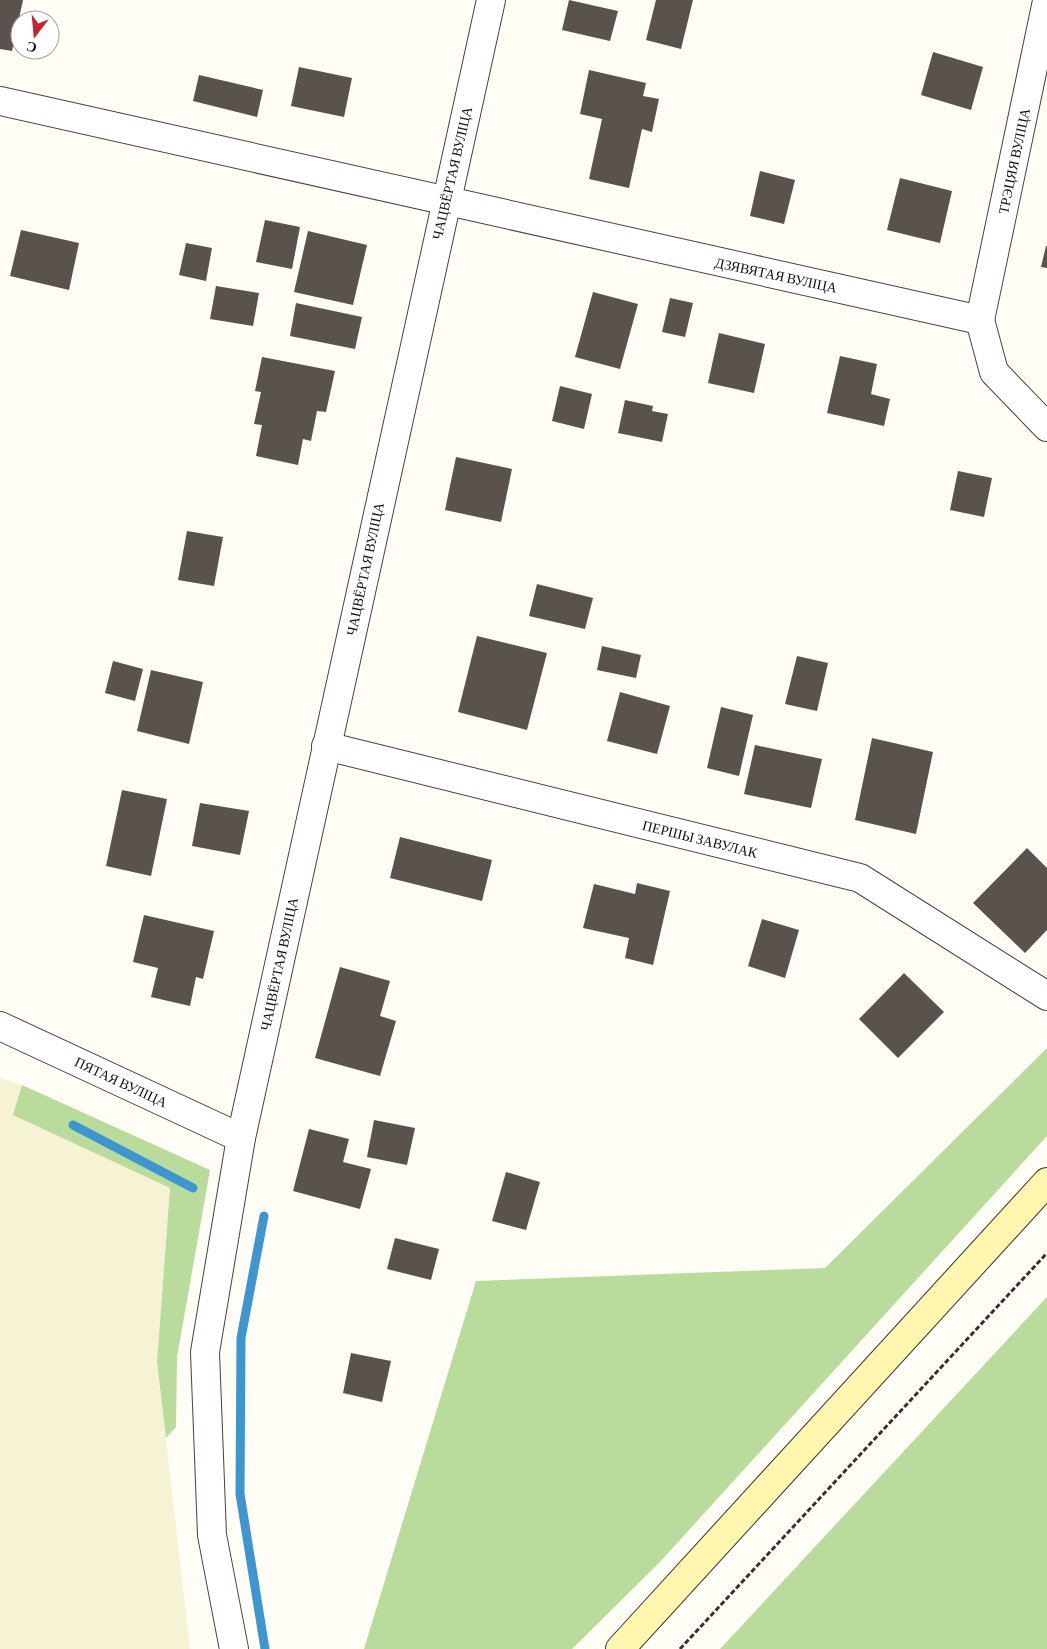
<svg xmlns="http://www.w3.org/2000/svg" width="1047" height="1649" font-family="'Crimson Pro',serif">
	<rect width="100%" height="100%" fill="#fffdf5"/>
	<path fill="#f6f3d4" d="M 0,1078 L 22,1085 L 14,1115 L 170,1188 L 157,1362 L 190,1649 L 0,1649 Z"/>
	<g fill="#b9dc9c">
		<path d="M 1047,1048 L 1047,1136 L 659,1563 L 572,1649 L 364,1649 L 476,1281 L 825,1268 Z"/>
		<path d="M 22,1085 L 210,1170 L 177,1357 L 176,1427 L 166,1438 L 157,1362 L 170,1188 L 13,1115 Z"/>
		<path d="M 1047,1297 L 1047,1649 L 720,1649 Z"/>
	</g>
	<g fill="none" stroke-linecap="round" stroke-linejoin="round">
		<g stroke="#3f96cf" stroke-width="9">
			<path d="M 73,1125 L 193,1188"/>
			<path d="M 264,1216 L 241,1338 L 240,1494 L 265,1649"/>
		</g>
	</g>
	<g fill="#5a524d">
		<path d="M 0,0 L 23,0 L 12,51 L 0,49 Z"/>
		<path d="M 569,0 L 618,11 L 610,41 L 562,30 Z"/>
		<path d="M 656,0 L 693,0 L 681,49 L 646,40 Z"/>
		<path d="M 933,52 L 983,67 L 971,110 L 921,95 Z"/>
		<path d="M 299,67 L 352,78 L 344,117 L 291,106 Z"/>
		<path d="M 589,70 L 646,83 L 643,96 L 659,99 L 652,132 L 642,129 L 629,188 L 589,179 L 602,119 L 580,114 Z"/>
		<path d="M 199,75 L 263,90 L 257,117 L 193,101 Z"/>
		<path d="M 760,171 L 795,180 L 784,224 L 750,216 Z"/>
		<path d="M 900,178 L 952,191 L 940,243 L 887,230 Z"/>
		<path d="M 265,220 L 300,227 L 292,269 L 256,262 Z"/>
		<path d="M 21,230 L 79,243 L 69,290 L 10,276 Z"/>
		<path d="M 308,231 L 367,245 L 353,305 L 294,292 Z"/>
		<path d="M 186,243 L 212,248 L 206,281 L 179,275 Z"/>
		<path d="M 1046,246 L 1047,246 L 1047,268 L 1041,267 Z"/>
		<path d="M 216,286 L 259,293 L 253,326 L 210,319 Z"/>
		<path d="M 593,292 L 638,304 L 620,369 L 575,357 Z"/>
		<path d="M 670,298 L 693,303 L 685,337 L 662,332 Z"/>
		<path d="M 296,303 L 362,317 L 355,349 L 290,336 Z"/>
		<path d="M 719,333 L 765,344 L 754,393 L 708,383 Z"/>
		<path d="M 840,356 L 877,364 L 871,394 L 890,399 L 884,426 L 827,413 Z"/>
		<path d="M 262,357 L 335,371 L 326,412 L 317,411 L 311,441 L 303,439 L 298,465 L 256,456 L 262,425 L 254,424 L 261,392 L 255,391 Z"/>
		<path d="M 560,386 L 592,394 L 584,429 L 552,421 Z"/>
		<path d="M 625,400 L 653,406 L 652,411 L 668,414 L 662,442 L 618,433 Z"/>
		<path d="M 456,457 L 512,469 L 501,522 L 445,510 Z"/>
		<path d="M 958,471 L 992,478 L 984,517 L 950,510 Z"/>
		<path d="M 187,531 L 223,537 L 214,586 L 178,580 Z"/>
		<path d="M 537,584 L 593,598 L 585,629 L 529,616 Z"/>
		<path d="M 477,636 L 547,653 L 527,730 L 458,712 Z"/>
		<path d="M 602,646 L 641,655 L 636,678 L 597,670 Z"/>
		<path d="M 797,656 L 828,663 L 817,711 L 785,704 Z"/>
		<path d="M 113,661 L 143,669 L 135,701 L 105,693 Z"/>
		<path d="M 151,670 L 203,682 L 189,744 L 137,731 Z"/>
		<path d="M 620,692 L 670,706 L 657,754 L 607,741 Z"/>
		<path d="M 721,707 L 753,715 L 739,776 L 707,768 Z"/>
		<path d="M 872,738 L 933,752 L 916,834 L 855,820 Z"/>
		<path d="M 755,745 L 822,759 L 811,808 L 744,794 Z"/>
		<path d="M 122,790 L 167,799 L 151,876 L 106,866 Z"/>
		<path d="M 200,803 L 249,811 L 240,855 L 192,846 Z"/>
		<path d="M 400,837 L 492,860 L 482,901 L 390,878 Z"/>
		<path d="M 1027,848 L 1047,868 L 1047,930 L 1025,953 L 973,903 Z"/>
		<path d="M 637,883 L 670,891 L 653,965 L 625,958 L 629,938 L 583,928 L 594,884 L 635,894 Z"/>
		<path d="M 144,915 L 214,931 L 203,979 L 196,977 L 190,1006 L 151,997 L 158,968 L 133,962 Z"/>
		<path d="M 762,919 L 799,930 L 785,978 L 748,966 Z"/>
		<path d="M 340,967 L 390,981 L 380,1016 L 396,1021 L 380,1076 L 315,1058 Z"/>
		<path d="M 904,973 L 944,1012 L 898,1058 L 859,1019 Z"/>
		<path d="M 374,1120 L 415,1128 L 407,1165 L 367,1157 Z"/>
		<path d="M 309,1129 L 349,1139 L 343,1162 L 371,1169 L 360,1209 L 293,1191 Z"/>
		<path d="M 506,1172 L 540,1182 L 526,1230 L 492,1221 Z"/>
		<path d="M 395,1238 L 439,1249 L 431,1280 L 387,1269 Z"/>
		<path d="M 351,1353 L 391,1361 L 382,1402 L 343,1393 Z"/>
	</g>
	<g fill="none" stroke-linecap="round" stroke-linejoin="round">
		<g stroke="#444" stroke-width="30">
			<g id="minor">
				<path d="M 0,101 L 980,320 L 994,372 L 1047,427"/>
				<path d="M 980,320 L 1047,1"/>
				<path d="M 326,746 L 860,878 L 1047,996"/>
				<path d="M 0,1026 L 241,1138"/>
			</g>
		</g>
		<g stroke="#444" stroke-width="30">
			<path id="tertiary" d="M 234,1649 L 212,1535 L 205,1352 L 241,1138 L 491,0"/>
		</g>
		<g stroke="#333" stroke-width="30">
			<path id="secondary" d="M 620,1649 L 1047,1182"/>
		</g>
		<path stroke="#333" stroke-width="3" stroke-dasharray="5 2.5" stroke-linecap="butt" d="M 680,1649 L 1047,1253"/>
		<use href="#minor" stroke="#fff" stroke-width="28"/>
		<use href="#tertiary" stroke="#fff" stroke-width="28"/>
		<use href="#secondary" stroke="#fff6b0" stroke-width="28"/>
	</g>
	<g text-anchor="middle" stroke-width="5" stroke-linejoin="round" paint-order="stroke">
		<g font-size="14" fill="#111" stroke="#fff">
			<text transform="translate(1014 161) rotate(-78)" y="5">ТРЭЦЯЯ ВУЛІЦА</text>
			<text transform="translate(452 173) rotate(-77)" y="5">ЧАЦВЁРТАЯ ВУЛІЦА</text>
			<text transform="translate(776 275) rotate(12)" y="5">ДЗЯВЯТАЯ ВУЛІЦА</text>
			<text transform="translate(365 569) rotate(-78)" y="5">ЧАЦВЁРТАЯ ВУЛІЦА</text>
			<text transform="translate(700 839) rotate(14)" y="5">ПЕРШЫ ЗАВУЛАК</text>
			<text transform="translate(279 964) rotate(-78)" y="5">ЧАЦВЁРТАЯ ВУЛІЦА</text>
			<text transform="translate(121 1082) rotate(25)" y="5">ПЯТАЯ ВУЛІЦА</text>
		</g>
	</g>
	<g transform="translate(35 35) rotate(196)"><circle r="24" fill="#ffffff" stroke="#a0a0a0"/>
	<path d="M0-4L9 19L0 12L-9 19Z" fill="#c4262e"/>
	<text y="-8" font-size="14" font-weight="bold" text-anchor="middle" fill="#111111">С</text>
	</g>
</svg>
